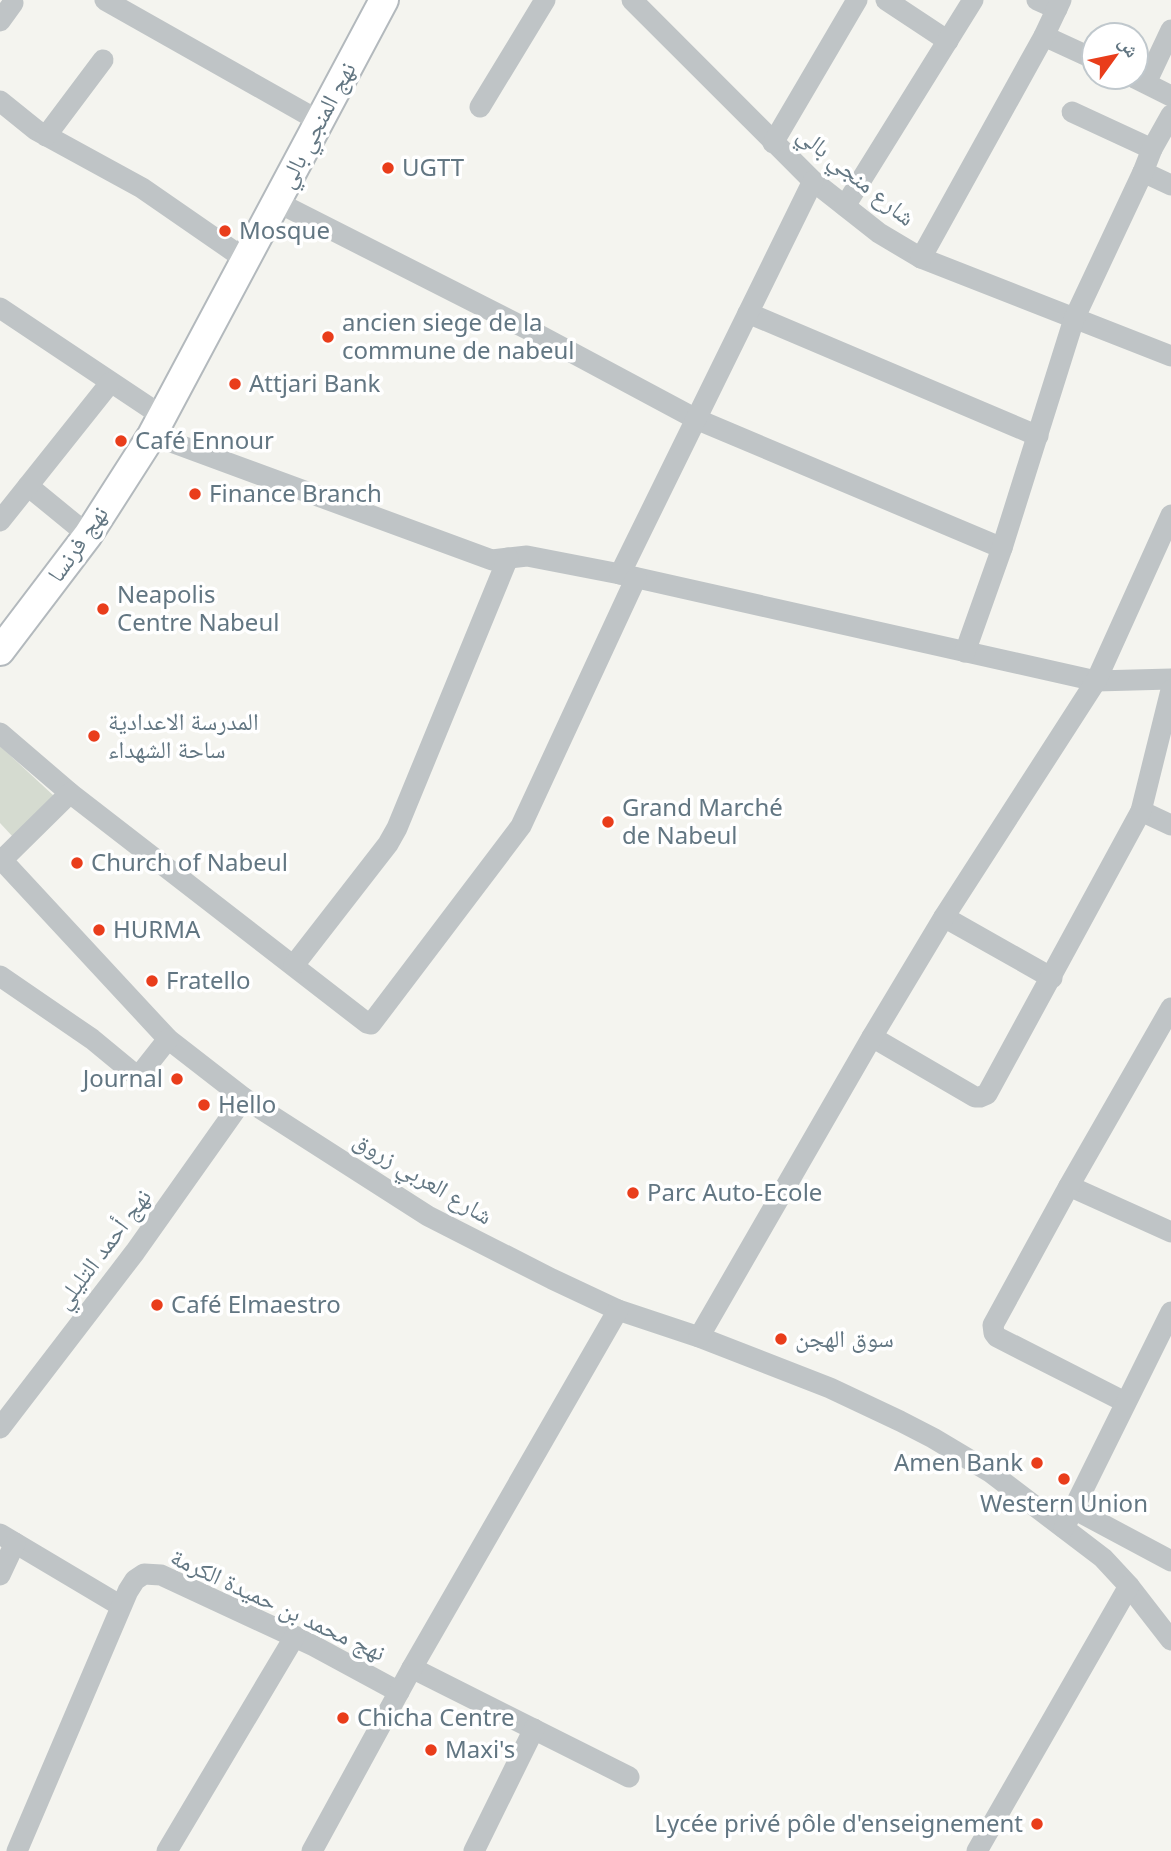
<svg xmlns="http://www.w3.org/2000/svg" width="1171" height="1851" font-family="'Noto Sans','Noto Naskh Arabic',sans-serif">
	<rect width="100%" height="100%" fill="#f4f4ef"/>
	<path fill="#d5dbd0" d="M 0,746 L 54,796 L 14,838 L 0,823 Z"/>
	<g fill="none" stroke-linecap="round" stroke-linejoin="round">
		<g stroke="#b3b9bd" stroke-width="32">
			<path id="secondary" d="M 0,651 L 88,535 L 152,435 L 384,0"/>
		</g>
		<g stroke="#bfc4c6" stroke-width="21">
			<path d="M 105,0 L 319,121"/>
			<path d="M 632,0 L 813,181 L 879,233 L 921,258 L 1171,356"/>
			<path d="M 886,0 L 948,41"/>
			<path d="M 1037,0 L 1057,9"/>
			<path d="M 0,21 L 13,3"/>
			<path d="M 1044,36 L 1094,59"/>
			<path d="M 1135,78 L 1171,96"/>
			<path d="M 1146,83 L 1171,30"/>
			<path d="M 0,101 L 36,130 L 142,188 L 246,260"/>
			<path d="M 480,107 L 545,0"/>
			<path d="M 1072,112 L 1152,149"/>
			<path d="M 46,136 L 103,60"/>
			<path d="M 773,143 L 857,0"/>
			<path d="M 1143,172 L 1171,185"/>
			<path d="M 277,202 L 541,336 L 696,419 L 1002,548"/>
			<path d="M 845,206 L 973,0"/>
			<path d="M 921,258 L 1044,36 L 1061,0"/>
			<path d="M 0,308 L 162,416"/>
			<path d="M 748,313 L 1038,436"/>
			<path d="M 152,435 L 492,560 L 527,556 L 620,574 L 1096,681 L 1171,679"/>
			<path d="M 28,486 L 88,535"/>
			<path d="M 0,521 L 110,383"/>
			<path d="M 620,574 L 813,181"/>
			<path d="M 965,652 L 1002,548 L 1074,319 L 1143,172 L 1152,149 L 1171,115"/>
			<path d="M 0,733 L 70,793 L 367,1023 L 371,1024 L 521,826 L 636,578"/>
			<path d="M 1141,811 L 1171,825"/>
			<path d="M 0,858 L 168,1039 L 244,1098 L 428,1216 L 552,1279 L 618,1310 L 699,1337 L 830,1388 L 900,1421 L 933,1438 L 990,1472 L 1103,1558 L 1129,1586 L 1171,1640"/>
			<path d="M 0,862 L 70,793"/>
			<path d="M 944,917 L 1052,978"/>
			<path d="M 294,965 L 388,844 L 397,828 L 508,558"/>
			<path d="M 0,976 L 92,1039 L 138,1077 L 168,1039"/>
			<path d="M 872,1037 L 975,1097 L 980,1097 L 987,1094 L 1141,811 L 1171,690"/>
			<path d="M 1069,1186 L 1171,1232"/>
			<path d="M 699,1337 L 872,1037 L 944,917 L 1096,681 L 1171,515"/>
			<path d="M 1125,1402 L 997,1337 L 994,1333 L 993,1325 L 1069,1186 L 1171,1008"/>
			<path d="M 0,1428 L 135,1252 L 244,1098"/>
			<path d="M 1072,1508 L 1171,1561"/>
			<path d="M 1064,1528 L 1171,1312"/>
			<path d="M 0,1534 L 121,1606"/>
			<path d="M 0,1575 L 15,1543"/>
			<path d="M 412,1668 L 629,1777"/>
			<path d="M 17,1851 L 128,1591 L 135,1580 L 144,1574 L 161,1575 L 314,1646 L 399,1692"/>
			<path d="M 167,1851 L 295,1636"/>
			<path d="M 312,1851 L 412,1668 L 618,1310"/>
			<path d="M 474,1851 L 534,1729"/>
			<path d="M 977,1851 L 1129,1586"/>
		</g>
		<use href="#secondary" stroke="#fff" stroke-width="28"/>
	</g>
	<g fill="#e93d1b" stroke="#fff" stroke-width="2.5">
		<circle cx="388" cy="168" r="7"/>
		<circle cx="225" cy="231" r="7"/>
		<circle cx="328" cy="337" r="7"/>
		<circle cx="235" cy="384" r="7"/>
		<circle cx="121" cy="441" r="7"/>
		<circle cx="195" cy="494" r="7"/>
		<circle cx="103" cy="609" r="7"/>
		<circle cx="94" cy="736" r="7"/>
		<circle cx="608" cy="822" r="7"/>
		<circle cx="77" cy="863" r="7"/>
		<circle cx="99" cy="930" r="7"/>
		<circle cx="152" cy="981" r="7"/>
		<circle cx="177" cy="1079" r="7"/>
		<circle cx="204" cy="1105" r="7"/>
		<circle cx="633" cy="1193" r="7"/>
		<circle cx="157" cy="1305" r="7"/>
		<circle cx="781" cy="1339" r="7"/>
		<circle cx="1037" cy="1463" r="7"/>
		<circle cx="1064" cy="1479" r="7"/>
		<circle cx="343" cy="1718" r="7"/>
		<circle cx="431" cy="1750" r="7"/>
		<circle cx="1037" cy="1824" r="7"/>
	</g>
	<g text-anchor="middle" stroke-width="7" stroke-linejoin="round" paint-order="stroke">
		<g font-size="24" fill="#627682" stroke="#fff">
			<text transform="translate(317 125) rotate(-62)" y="8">نهج المنجي بالي</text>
			<text transform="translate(856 176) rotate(39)" y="8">شارع منجي بالي</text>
			<text transform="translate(78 544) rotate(-55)" y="8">نهج فرنسا</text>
			<text transform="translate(423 1178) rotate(31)" y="8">شارع العربي زروق</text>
			<text transform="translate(103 1249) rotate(-53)" y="8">نهج أحمد التليلي</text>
			<text transform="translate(278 1605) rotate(25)" y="8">نهج محمد بن حميدة الكرمة</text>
		</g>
		<g font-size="24" fill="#627682" stroke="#fff" text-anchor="start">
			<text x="402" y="176">UGTT</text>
			<text x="239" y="239">Mosque</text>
			<text x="342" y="331">ancien siege de la<tspan x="342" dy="28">commune de nabeul</tspan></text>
			<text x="249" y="392">Attjari Bank</text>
			<text x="135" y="449">Café Ennour</text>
			<text x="209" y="502">Finance Branch</text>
			<text x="117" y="603">Neapolis<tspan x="117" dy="28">Centre Nabeul</tspan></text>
			<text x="108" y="730">المدرسة الاعدادية<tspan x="108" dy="28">ساحة الشهداء</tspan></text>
			<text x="622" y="816">Grand Marché<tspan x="622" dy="28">de Nabeul</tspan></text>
			<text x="91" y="871">Church of Nabeul</text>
			<text x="113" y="938">HURMA</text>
			<text x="166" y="989">Fratello</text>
			<text x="163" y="1087" text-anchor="end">Journal</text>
			<text x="218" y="1113">Hello</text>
			<text x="647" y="1201">Parc Auto-Ecole</text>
			<text x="171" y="1313">Café Elmaestro</text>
			<text x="795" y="1347">سوق الهجن</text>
			<text x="1023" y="1471" text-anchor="end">Amen Bank</text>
			<text x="1064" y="1512" text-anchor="middle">Western Union</text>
			<text x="357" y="1726">Chicha Centre</text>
			<text x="445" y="1758">Maxi's</text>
			<text x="1023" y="1832" text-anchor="end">Lycée privé pôle d'enseignement</text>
		</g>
	</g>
	<g transform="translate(1115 56) rotate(57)"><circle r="33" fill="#ffffff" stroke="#c0c8cd" stroke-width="2"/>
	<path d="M0-5L12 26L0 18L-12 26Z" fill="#e93d1b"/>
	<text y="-10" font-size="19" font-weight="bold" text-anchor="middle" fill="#627682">ش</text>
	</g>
</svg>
